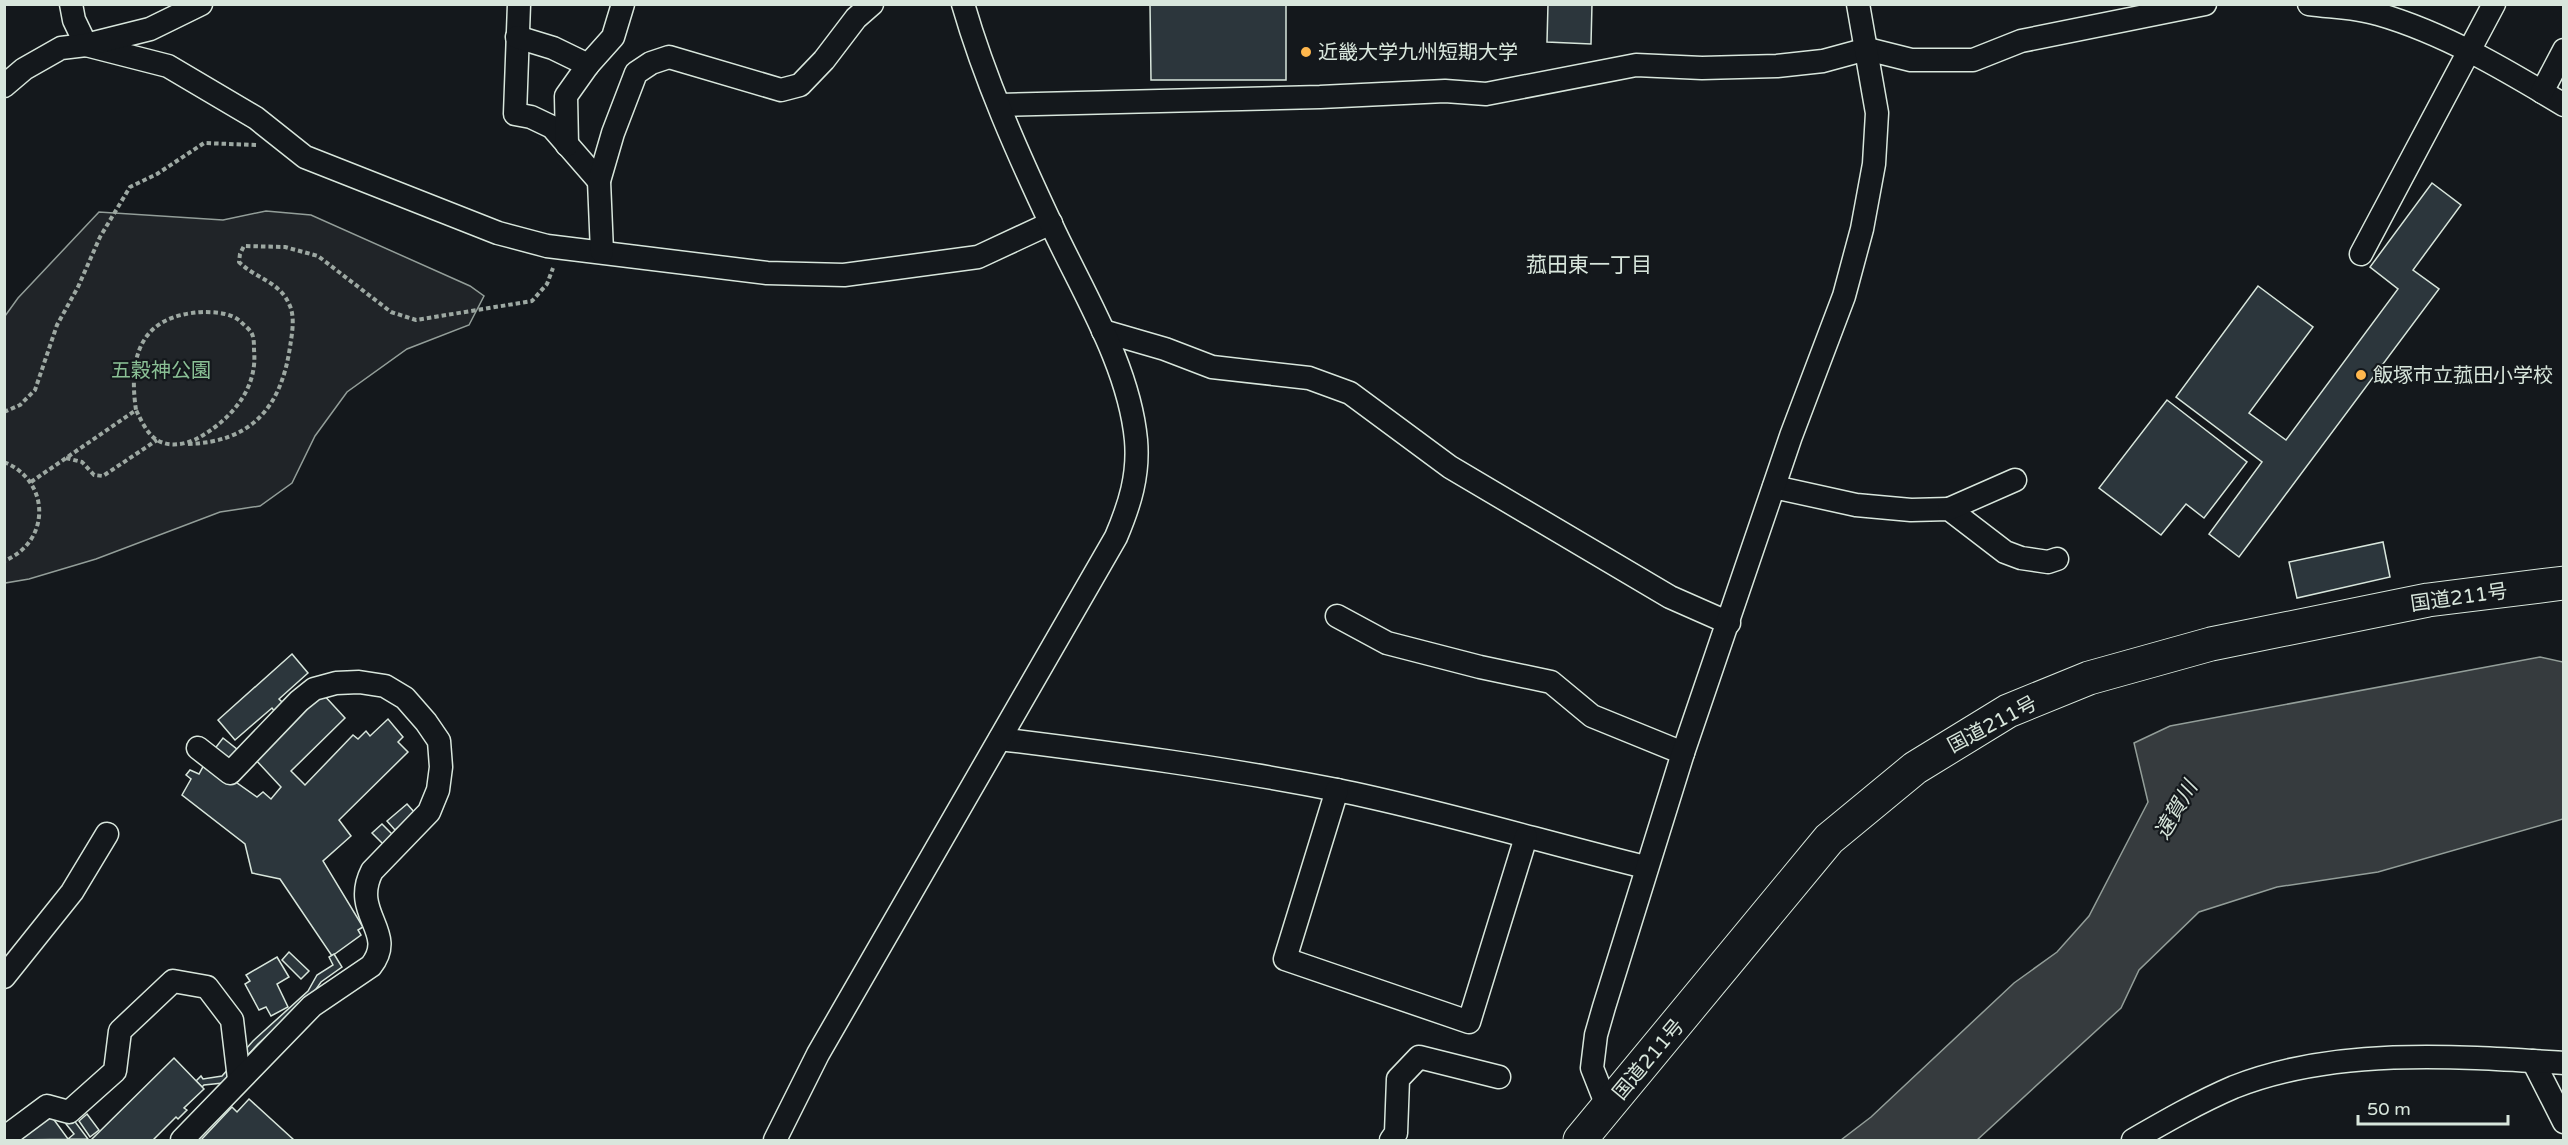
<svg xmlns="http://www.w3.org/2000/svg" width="2568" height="1145" font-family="'Varela Round','Noto Sans JP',sans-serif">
	<rect width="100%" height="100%" fill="#14181c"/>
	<path fill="#202428" stroke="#939e99" stroke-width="1.5" d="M 266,211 L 311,215 L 470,286 L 484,296 L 469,325 L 407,349 L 347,392 L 315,436 L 292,483 L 260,506 L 220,512 L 96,559 L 29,579 L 5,583 L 5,316 L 18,298 L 99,212 L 223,220 Z"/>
	<path fill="#363b3e" stroke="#939e99" stroke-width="1.5" d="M 2540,657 L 2563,662 L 2563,819 L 2378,872 L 2277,887 L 2199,912 L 2139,970 L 2121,1008 L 1977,1140 L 1841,1140 L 1871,1117 L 2014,983 L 2057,952 L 2089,916 L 2148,802 L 2134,743 L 2170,726 Z"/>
	<g fill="#2c363c" stroke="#d8e6dc" stroke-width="1.5">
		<path d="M 1150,4 L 1286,4 L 1286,80 L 1151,80 Z"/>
		<path d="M 1548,4 L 1592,4 L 1591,44 L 1547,42 Z"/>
		<path d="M 2432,183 L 2461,205 L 2413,270 L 2439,289 L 2239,557 L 2209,534 L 2262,462 L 2176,397 L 2258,286 L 2313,327 L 2249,413 L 2286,440 L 2398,289 L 2370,267 Z"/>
		<path d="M 2167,400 L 2247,462 L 2204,518 L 2186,504 L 2161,535 L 2099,488 Z"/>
		<path d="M 2383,542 L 2390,577 L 2297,598 L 2289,562 Z"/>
		<path d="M 292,654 L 308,673 L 279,699 L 284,704 L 275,712 L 272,708 L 235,740 L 218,720 Z"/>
		<path d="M 321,692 L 345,718 L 291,771 L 305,785 L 353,735 L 358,739 L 366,731 L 370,736 L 388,719 L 403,737 L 398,742 L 408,752 L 339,820 L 351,836 L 323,861 L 363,927 L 358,930 L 361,935 L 332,956 L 280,879 L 252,873 L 245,844 L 182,795 L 191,779 L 186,775 L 190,770 L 199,774 L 206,761 L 257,797 L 263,792 L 271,799 L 281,787 L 254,758 Z"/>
		<path d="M 223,738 L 238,750 L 228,763 L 213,751 Z"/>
		<path d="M 407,804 L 415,813 L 395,830 L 387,821 Z"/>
		<path d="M 382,824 L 392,834 L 383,844 L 372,833 Z"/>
		<path d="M 289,952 L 309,971 L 301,979 L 282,960 Z"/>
		<path d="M 334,954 L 342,967 L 321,982 L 312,995 L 258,1044 L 223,1083 L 204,1085 L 202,1087 L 196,1081 L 201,1076 L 203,1079 L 222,1076 L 253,1041 L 308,991 L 317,975 L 333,965 L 329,957 Z"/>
		<path d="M 277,957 L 289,977 L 277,984 L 288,1007 L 271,1016 L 266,1007 L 259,1010 L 245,984 L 250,981 L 246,975 Z"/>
		<path d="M 174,1058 L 204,1089 L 184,1108 L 187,1110 L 178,1119 L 176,1117 L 153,1140 L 91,1140 Z"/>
		<path d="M 249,1099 L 294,1140 L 201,1140 L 232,1107 L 237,1112 Z"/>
		<path d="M 49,1113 L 68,1139 L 74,1134 L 66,1124 L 73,1119 L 88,1139 L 12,1140 Z"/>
		<path d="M 87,1114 L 99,1130 L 90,1137 L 79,1121 Z"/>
	</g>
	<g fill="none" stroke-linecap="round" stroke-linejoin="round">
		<g stroke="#d8e6dc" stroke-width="25">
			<g id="minor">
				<path d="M 71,4 L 74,20 L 86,45"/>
				<path d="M 519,4 L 515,114 L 531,117 L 552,127 L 599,181"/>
				<path d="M 2309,4 C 2331,7 2356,7 2378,14 C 2444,33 2506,70 2564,105"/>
				<path d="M 517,37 L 553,48 L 588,65"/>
				<path d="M 86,45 L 168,66 L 256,118 L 305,157 L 498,233 L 547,246 L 767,273 L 844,275 L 978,257 L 1051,223"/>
				<path d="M 4,86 L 24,69 L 61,48 L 86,45 L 150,29 L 201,4"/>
				<path d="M 2542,92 L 2564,50"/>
				<path d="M 1000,105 L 1320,97 L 1445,91 L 1486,94 L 1636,65 L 1702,68 L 1777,66 L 1823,61 L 1867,49 L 1911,60 L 1973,60 L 2021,41 L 2205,4"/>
				<path d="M 567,145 L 566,96 L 588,65 L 613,37 L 623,4"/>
				<path d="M 602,252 L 599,181 L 613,133 L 636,73 L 651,63 L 669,57 L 781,90 L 800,85 L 824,60 L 856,18 L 872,4"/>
				<path d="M 2361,254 L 2494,4"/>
				<path d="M 1103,331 L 1165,349 L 1212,367 L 1309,378 L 1350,393 L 1450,467 L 1670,597 L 1729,623"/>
				<path d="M 1774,487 L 1856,505 L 1911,510 L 1949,509 L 2005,552 L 2021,558 L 2048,562 L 2057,559"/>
				<path d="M 1949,509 L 2015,480"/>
				<path d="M 1337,616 L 1387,643 L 1480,667 L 1551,682 L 1592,716 L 1683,753"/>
				<path d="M 1000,739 C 1113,753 1226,768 1337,790 C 1441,811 1543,842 1645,867"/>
				<path d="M 1337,790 L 1285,959 L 1469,1022 L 1526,837"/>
				<path d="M 4,977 L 72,892 L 107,834"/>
				<path d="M 2533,1061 L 2564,1122"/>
				<path d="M 1607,1106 L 1592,1068 L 1596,1035 L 1604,1007 L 1683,753 L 1791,436 L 1844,296 L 1862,229 L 1874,164 L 1877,113 L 1858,4"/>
				<path d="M 4,1138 L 47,1106 L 69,1112 L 115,1071 L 120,1031 L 173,981 L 207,987 L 232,1020 L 239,1079"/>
				<path d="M 182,1140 L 312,1006 L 371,966 C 398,932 350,914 372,871 L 429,812 L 438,790 L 441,767 L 439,741 L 426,722 L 405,698 L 385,686 L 359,682 L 336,683 L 314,689 L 299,701 L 230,773 L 198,748"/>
				<path d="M 775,1140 L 818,1054 L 1116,537 C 1130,504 1139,475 1136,440 C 1129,365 1082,291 1051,224 C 1018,154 985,80 963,4"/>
				<path d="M 1391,1140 L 1396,1133 L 1398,1079 L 1419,1057 L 1499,1077"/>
				<path d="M 2133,1140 C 2166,1121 2199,1102 2234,1087 C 2335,1047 2457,1056 2564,1063"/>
			</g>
		</g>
		<g stroke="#d8e6dc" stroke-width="35">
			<path id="highway" d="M 1580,1140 L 1829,839 L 1915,768 L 2008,711 L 2089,678 L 2211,644 L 2428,600 L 2564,583"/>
		</g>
		<g stroke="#9da8a2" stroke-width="4" stroke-dasharray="4.5 3" stroke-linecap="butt">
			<path d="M 4,412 L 20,405 L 35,390 L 57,325 L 78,287 L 100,237 L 130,187 L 157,174 L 204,143 L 256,145"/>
			<path d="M 188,444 C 251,442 281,408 290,347 C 292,334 295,318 290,306 C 280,281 256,279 239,262 L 240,254 L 244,246 L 285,247 L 318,256 L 391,312 L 416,320 L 532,301 L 547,284 L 553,268"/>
			<path d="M 66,458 L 82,462 L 94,475 L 103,476 L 157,440"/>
			<path d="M 4,462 C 51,481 51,542 4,561"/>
			<path d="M 31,482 L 136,410 C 128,355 141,315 203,312 C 216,312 232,313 241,322 C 244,325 249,329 251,332 C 254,336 254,344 254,350 C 258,389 231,419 200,437 C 188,444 170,448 157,440 C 147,434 141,420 136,410"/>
		</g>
		<use href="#minor" stroke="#14181c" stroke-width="22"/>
		<use href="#highway" stroke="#14181c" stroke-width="33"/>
	</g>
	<g fill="#ffb74d" stroke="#14181c" stroke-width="2">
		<circle cx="1306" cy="52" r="6"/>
		<circle cx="2361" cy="375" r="6"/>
	</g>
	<g text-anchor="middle" stroke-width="4.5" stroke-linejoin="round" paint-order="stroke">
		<g font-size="20" fill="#d8e6dc" stroke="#14181c" text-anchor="start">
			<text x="1318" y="59">近畿大学九州短期大学</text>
			<text x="2373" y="382">飯塚市立菰田小学校</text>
		</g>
		<g font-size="20" fill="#8ac095" stroke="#14181c">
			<text x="161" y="377">五穀神公園</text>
		</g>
		<g font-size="20" fill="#d8e6dc" stroke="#14181c">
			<text transform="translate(2459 597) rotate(-8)" y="7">国道211号</text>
			<text transform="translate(1992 724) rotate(-28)" y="7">国道211号</text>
			<text transform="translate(1648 1059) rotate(-50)" y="7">国道211号</text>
		</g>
		<g font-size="21" fill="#d8e6dc" stroke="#14181c">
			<text x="1589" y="272">菰田東一丁目</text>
		</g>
		<g font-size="21" font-style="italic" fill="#d8e6dc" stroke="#14181c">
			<text transform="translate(2176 810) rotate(-60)" y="7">遠賀川</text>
		</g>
	</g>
	<rect width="2568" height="1145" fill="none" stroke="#d8e6dc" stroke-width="12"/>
	<path d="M2358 1115v9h150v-9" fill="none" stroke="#d8e6dc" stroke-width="3"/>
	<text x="2367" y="1115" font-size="18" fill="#d8e6dc" stroke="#14181c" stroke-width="4.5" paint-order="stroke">50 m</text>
</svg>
